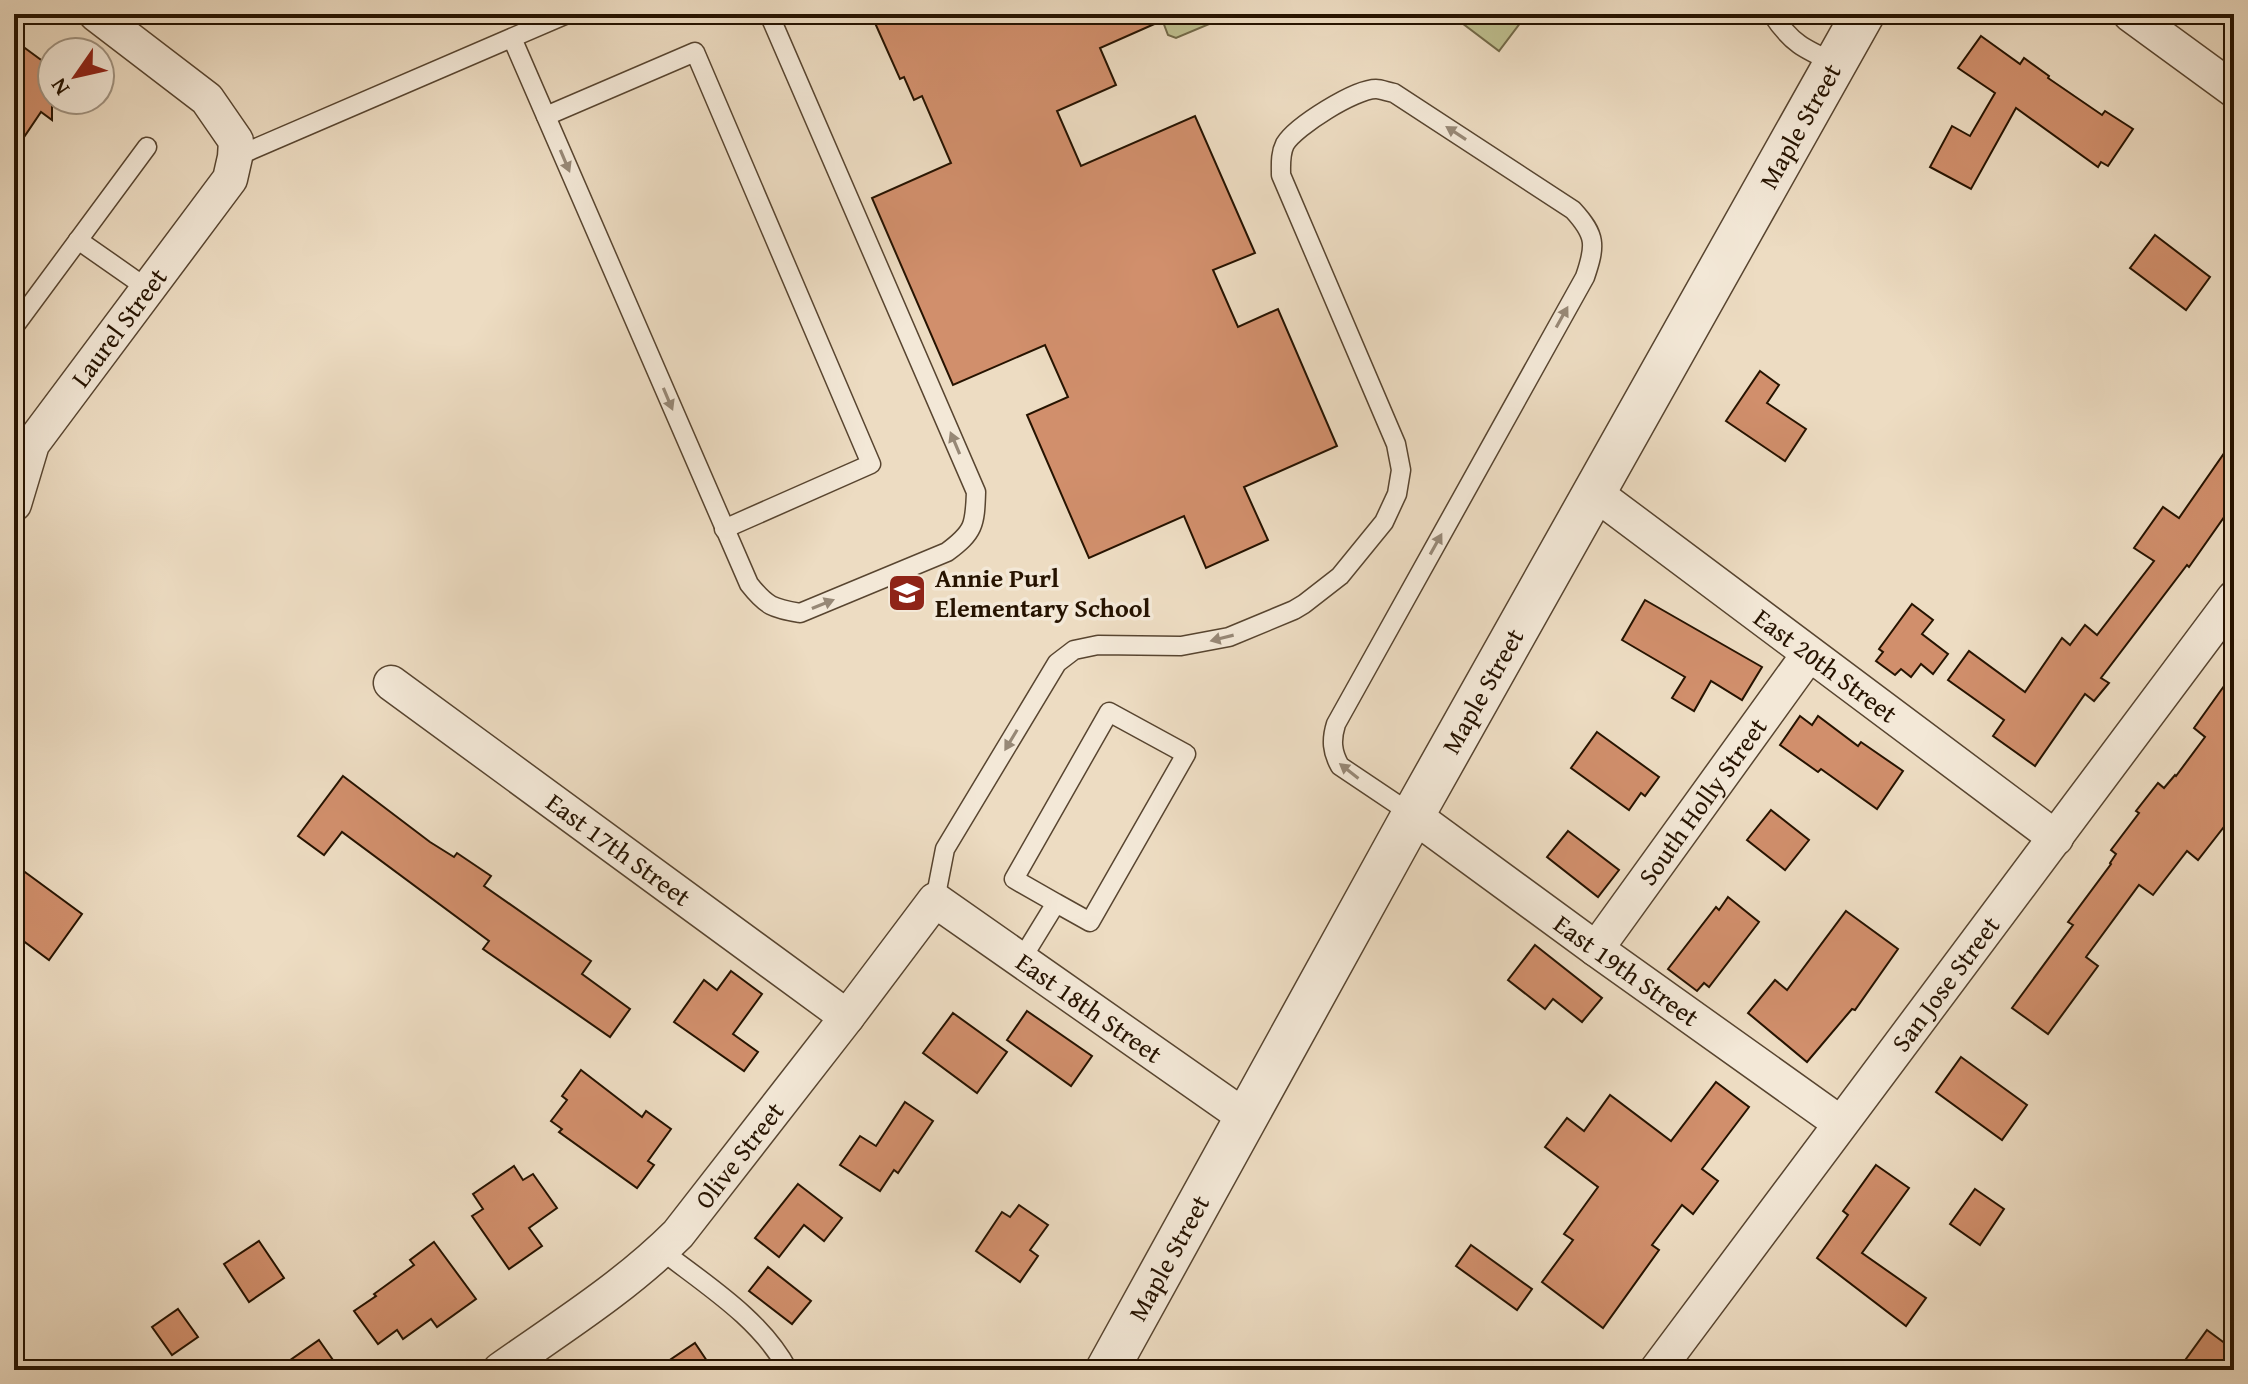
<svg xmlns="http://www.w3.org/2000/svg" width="2248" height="1384" font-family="'Gentium Book Plus',serif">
	<rect width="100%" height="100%" fill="#eddcc2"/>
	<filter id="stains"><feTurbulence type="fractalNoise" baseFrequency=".0025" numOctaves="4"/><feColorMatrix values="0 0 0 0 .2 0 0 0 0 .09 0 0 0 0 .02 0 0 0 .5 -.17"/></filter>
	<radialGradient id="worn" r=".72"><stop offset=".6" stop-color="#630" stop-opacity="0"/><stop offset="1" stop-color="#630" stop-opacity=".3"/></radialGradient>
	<g fill="#bebf8f" stroke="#726948" stroke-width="2">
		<path d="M 1160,14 L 1233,14 L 1176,38 L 1168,35 Z"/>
		<path d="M 1450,14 L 1527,14 L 1499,51 Z"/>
	</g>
	<g fill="#d18f6c" stroke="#261300" stroke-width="2">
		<path d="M 877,14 L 1177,14 L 1100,48 L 1116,85 L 1057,111 L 1081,166 L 1195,116 L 1255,253 L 1213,270 L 1238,327 L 1278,309 L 1337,446 L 1244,487 L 1268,540 L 1206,568 L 1184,516 L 1089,558 L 1027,415 L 1068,397 L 1045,345 L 953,385 L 872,198 L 951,163 L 922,96 L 914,100 L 904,77 L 900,79 L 875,23 L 880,21 Z"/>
		<path d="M 1981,36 L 2020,64 L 2024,58 L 2049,76 L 2048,78 L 2102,115 L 2105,111 L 2133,129 L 2108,166 L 2101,162 L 2098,167 L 2016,108 L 1971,189 L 1930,167 L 1952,126 L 1970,136 L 1995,93 L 1958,68 Z"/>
		<path d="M 14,40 L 52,68 L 52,120 L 41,112 L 14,152 Z"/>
		<path d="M 2155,235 L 2210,277 L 2186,310 L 2130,268 Z"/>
		<path d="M 1760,371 L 1779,385 L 1767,403 L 1806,429 L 1785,461 L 1726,421 Z"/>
		<path d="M 2234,439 L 2234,503 L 2189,567 L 2187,565 L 2101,678 L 2109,683 L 2094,701 L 2085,694 L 2035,766 L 1993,736 L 2004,720 L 1948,680 L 1969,651 L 2025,692 L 2062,638 L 2070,645 L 2085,625 L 2097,635 L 2154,561 L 2134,548 L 2163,507 L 2179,518 Z"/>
		<path d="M 1645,600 L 1762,667 L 1742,700 L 1711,681 L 1694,711 L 1672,698 L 1685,677 L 1622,640 Z"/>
		<path d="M 1912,604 L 1933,620 L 1922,634 L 1948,654 L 1933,674 L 1921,664 L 1911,677 L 1901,669 L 1895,675 L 1876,661 L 1883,652 L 1879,649 Z"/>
		<path d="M 2234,672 L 2234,814 L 2198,860 L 2187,851 L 2153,895 L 2139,885 L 2086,957 L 2098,966 L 2048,1034 L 2012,1008 L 2073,925 L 2068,922 L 2111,864 L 2110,863 L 2116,854 L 2111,850 L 2139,813 L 2136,811 L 2158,783 L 2164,788 L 2175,775 L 2176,776 L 2205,737 L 2194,728 Z"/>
		<path d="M 1800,716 L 1812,725 L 1818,716 L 1858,746 L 1861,742 L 1903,771 L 1877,809 L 1821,769 L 1818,772 L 1780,745 Z"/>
		<path d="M 1597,732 L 1659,777 L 1645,796 L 1641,793 L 1629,810 L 1571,768 Z"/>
		<path d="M 343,776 L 430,842 L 454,857 L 457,853 L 491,876 L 484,886 L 591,961 L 582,974 L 630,1009 L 610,1037 L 483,949 L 489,941 L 342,832 L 324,855 L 298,836 Z"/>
		<path d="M 1771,810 L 1809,840 L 1785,870 L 1747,840 Z"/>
		<path d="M 1568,831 L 1619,870 L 1598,897 L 1547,857 Z"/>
		<path d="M 14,864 L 82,914 L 49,960 L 14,934 Z"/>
		<path d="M 1728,897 L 1759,922 L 1709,987 L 1704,983 L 1697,991 L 1668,969 L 1716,907 L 1719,910 Z"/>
		<path d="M 1846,911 L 1898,949 L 1855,1010 L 1852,1009 L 1807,1062 L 1748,1013 L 1775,980 L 1787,990 Z"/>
		<path d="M 1535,945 L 1602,998 L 1582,1022 L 1553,999 L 1545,1009 L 1508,980 Z"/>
		<path d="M 731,971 L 762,994 L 733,1034 L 758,1052 L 744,1071 L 674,1022 L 704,980 L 717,990 Z"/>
		<path d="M 1027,1011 L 1092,1056 L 1071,1086 L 1007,1040 Z"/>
		<path d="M 953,1013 L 1007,1052 L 977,1093 L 923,1053 Z"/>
		<path d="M 1961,1057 L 2027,1105 L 2002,1140 L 1936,1092 Z"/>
		<path d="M 581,1070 L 642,1117 L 646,1111 L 671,1129 L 648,1161 L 654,1165 L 637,1188 L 559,1132 L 562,1129 L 551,1121 L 567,1100 L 562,1096 Z"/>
		<path d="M 1716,1082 L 1749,1107 L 1702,1169 L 1718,1181 L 1693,1214 L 1682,1205 L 1652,1245 L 1659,1250 L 1603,1328 L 1542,1282 L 1573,1240 L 1564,1234 L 1598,1187 L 1545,1147 L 1567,1118 L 1584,1131 L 1610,1095 L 1671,1141 Z"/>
		<path d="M 905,1102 L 933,1121 L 898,1173 L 894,1170 L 880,1191 L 840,1165 L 860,1136 L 876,1146 Z"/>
		<path d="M 1876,1165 L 1909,1188 L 1862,1253 L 1926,1298 L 1906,1326 L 1817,1258 L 1848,1215 L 1843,1211 Z"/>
		<path d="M 514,1166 L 523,1180 L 533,1174 L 557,1208 L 529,1228 L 542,1246 L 509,1269 L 472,1216 L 483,1209 L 473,1194 Z"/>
		<path d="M 798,1184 L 842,1218 L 824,1241 L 804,1225 L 779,1257 L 755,1238 Z"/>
		<path d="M 1975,1189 L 2004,1209 L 1980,1245 L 1950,1224 Z"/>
		<path d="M 1019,1205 L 1048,1225 L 1030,1250 L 1038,1256 L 1020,1282 L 976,1251 L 1002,1212 L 1010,1217 Z"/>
		<path d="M 259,1241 L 284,1278 L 249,1302 L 224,1264 Z"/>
		<path d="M 434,1242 L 476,1299 L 437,1327 L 431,1319 L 403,1339 L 397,1330 L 378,1344 L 354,1311 L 376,1296 L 374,1294 L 414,1265 L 410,1260 Z"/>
		<path d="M 1471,1245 L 1532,1289 L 1517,1310 L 1456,1266 Z"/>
		<path d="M 768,1267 L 811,1301 L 792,1324 L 749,1291 Z"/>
		<path d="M 178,1309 L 198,1337 L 172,1355 L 152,1327 Z"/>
		<path d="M 2207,1330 L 2234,1350 L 2234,1370 L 2178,1370 Z"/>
		<path d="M 319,1340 L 340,1370 L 276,1370 Z"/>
		<path d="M 695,1343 L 713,1370 L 655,1370 Z"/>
	</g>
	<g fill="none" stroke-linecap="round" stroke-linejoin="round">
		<g stroke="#584530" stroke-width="21">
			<g id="service">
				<path d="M 1772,14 C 1791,43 1804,49 1835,63"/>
				<path d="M 512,38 L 749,584 C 767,607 773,608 800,613 L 947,552 C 974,532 975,525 976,492 L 769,14"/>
				<path d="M 546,116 L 695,52 L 871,464 L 724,529"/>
				<path d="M 235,157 L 567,14"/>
				<path d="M 78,240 L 148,289"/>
				<path d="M 14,327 L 147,147"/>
				<path d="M 935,900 L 945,849 L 1057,663 L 1074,650 L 1098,645 L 1181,646 L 1229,637 L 1294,610 L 1304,604 L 1340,576 L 1384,522 L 1397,494 L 1401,470 L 1396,444 L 1281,175 C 1281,164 1280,154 1285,144 C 1296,126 1355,89 1376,89 C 1381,89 1388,92 1394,93 L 1573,210 C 1596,235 1596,245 1585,277 L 1336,724 C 1331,740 1332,752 1340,766 L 1413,815"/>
				<path d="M 1021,960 L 1056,903 L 1090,922 L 1186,754 L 1109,712 L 1014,879 L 1056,903"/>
				<path d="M 661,1250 C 706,1285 761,1319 788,1370"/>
			</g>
		</g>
		<g stroke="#584530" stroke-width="37">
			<g id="minor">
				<path d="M 2130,14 L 2234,90"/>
				<path id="s1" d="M 1595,493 L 2056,838"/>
				<path id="s2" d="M 14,504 L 32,444 L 230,179 L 235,157 L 236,141 L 207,99 L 96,14"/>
				<path id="s3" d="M 391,683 L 847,1017"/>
				<path id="s4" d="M 1413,815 L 1596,949 L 1840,1123"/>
				<path id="s5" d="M 1596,949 L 1809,654"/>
				<path id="s6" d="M 500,1370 C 561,1327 625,1287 678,1234 L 847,1017 L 935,900 L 1245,1117"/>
				<path id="s7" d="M 1657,1370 L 2234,598"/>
			</g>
		</g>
		<g stroke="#584530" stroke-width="45">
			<g id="tertiary">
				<path id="s8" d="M 1107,1370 L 1413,815 L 1863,14"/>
			</g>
		</g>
		<use href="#service" stroke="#f3e8d7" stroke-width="18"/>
		<use href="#minor" stroke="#f3e8d7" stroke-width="34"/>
		<use href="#tertiary" stroke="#f3e8d7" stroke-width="42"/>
	</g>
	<defs><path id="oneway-solid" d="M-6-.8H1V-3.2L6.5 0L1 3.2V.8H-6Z" transform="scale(2)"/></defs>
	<g fill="#978876">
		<use href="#oneway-solid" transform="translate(1456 133) rotate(-147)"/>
		<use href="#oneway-solid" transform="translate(565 161) rotate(67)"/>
		<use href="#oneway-solid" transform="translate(1562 317) rotate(-61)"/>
		<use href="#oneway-solid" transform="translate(668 399) rotate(67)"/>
		<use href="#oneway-solid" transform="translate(955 443) rotate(-113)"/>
		<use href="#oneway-solid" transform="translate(1436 544) rotate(-61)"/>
		<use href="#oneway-solid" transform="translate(823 604) rotate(-22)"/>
		<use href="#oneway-solid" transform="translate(1222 638) rotate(166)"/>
		<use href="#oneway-solid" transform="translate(1011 740) rotate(121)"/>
		<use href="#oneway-solid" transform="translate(1349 771) rotate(-142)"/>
	</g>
	<defs>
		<g id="school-square" transform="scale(2)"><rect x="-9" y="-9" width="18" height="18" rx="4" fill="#8f2418" stroke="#f3e8d7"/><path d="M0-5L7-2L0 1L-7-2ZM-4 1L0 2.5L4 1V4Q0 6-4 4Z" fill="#fff"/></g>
	</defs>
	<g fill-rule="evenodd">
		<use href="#school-square" x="907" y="593"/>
	</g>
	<g text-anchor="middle" stroke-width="7" stroke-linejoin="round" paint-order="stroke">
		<g font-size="26" fill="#261300" stroke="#f3e8d7">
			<text dy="9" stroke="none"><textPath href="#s8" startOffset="1424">Maple Street</textPath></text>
			<text dy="9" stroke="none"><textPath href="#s2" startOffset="208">Laurel Street</textPath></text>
			<text dy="9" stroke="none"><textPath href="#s1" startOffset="288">East 20th Street</textPath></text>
			<text dy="9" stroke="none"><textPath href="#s8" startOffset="776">Maple Street</textPath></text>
			<text dy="9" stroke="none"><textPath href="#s5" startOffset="182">South Holly Street</textPath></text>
			<text dy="9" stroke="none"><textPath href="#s3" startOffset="282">East 17th Street</textPath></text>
			<text dy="9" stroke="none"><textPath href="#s4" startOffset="264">East 19th Street</textPath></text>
			<text dy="9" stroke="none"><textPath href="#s7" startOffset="482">San Jose Street</textPath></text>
			<text dy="9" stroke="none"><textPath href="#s6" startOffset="834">East 18th Street</textPath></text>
			<text dy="9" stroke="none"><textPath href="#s6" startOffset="324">Olive Street</textPath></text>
			<text dy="9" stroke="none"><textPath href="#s8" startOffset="128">Maple Street</textPath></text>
		</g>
		<g font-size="26" font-weight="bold" fill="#261300" stroke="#f3e8d7" text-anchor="start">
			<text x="935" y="587">Annie Purl<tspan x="935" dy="30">Elementary School</tspan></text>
		</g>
	</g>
	<rect width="2248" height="1384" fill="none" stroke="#eddcc2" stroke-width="48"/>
	<rect x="16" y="16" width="2216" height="1352" fill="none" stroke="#261300" stroke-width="4"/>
	<rect x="24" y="24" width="2200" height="1336" fill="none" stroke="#261300" stroke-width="2"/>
	<g transform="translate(76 76) rotate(236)"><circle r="38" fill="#f3e8d7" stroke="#a19381" stroke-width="2"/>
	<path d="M0-6L14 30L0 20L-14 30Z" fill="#8f2418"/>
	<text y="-12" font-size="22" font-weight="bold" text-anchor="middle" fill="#261300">N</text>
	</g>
	<rect width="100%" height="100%" filter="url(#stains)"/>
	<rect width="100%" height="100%" fill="url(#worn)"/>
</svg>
